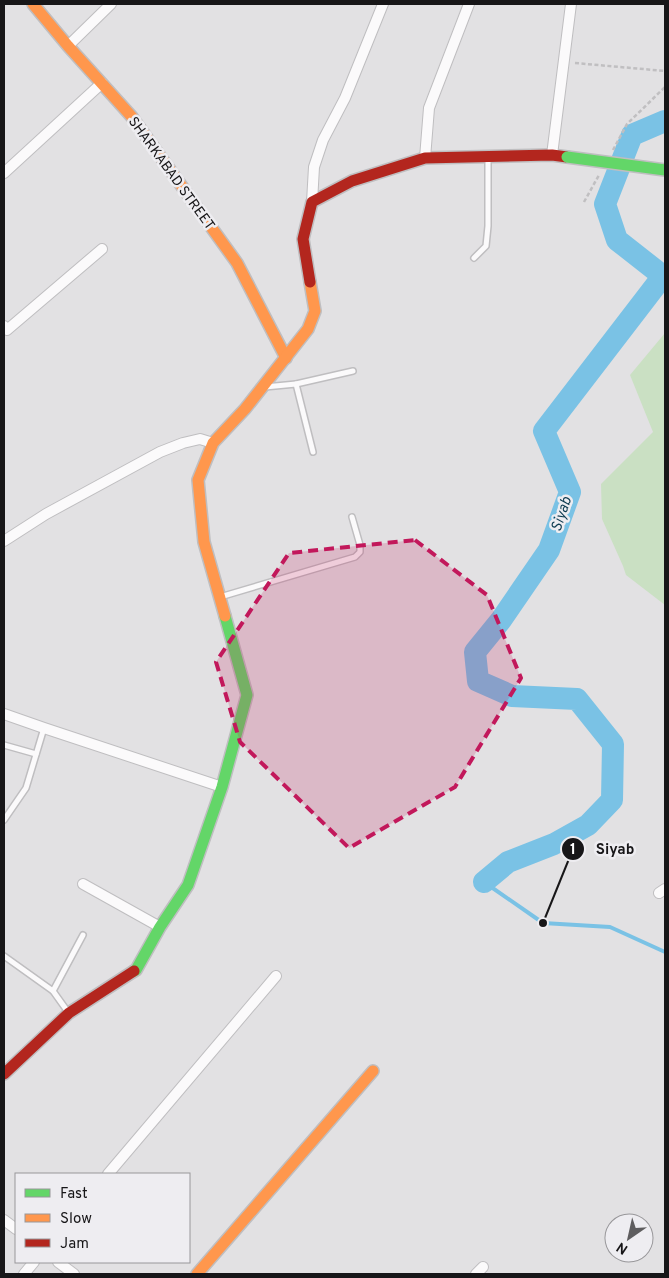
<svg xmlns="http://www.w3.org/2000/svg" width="669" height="1278" font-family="Overpass,sans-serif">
	<rect width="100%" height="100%" fill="#e2e1e3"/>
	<path fill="#cae0c3" d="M 665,333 L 665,605 L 626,575 L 623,566 L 602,519 L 601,484 L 653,432 L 630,375 Z"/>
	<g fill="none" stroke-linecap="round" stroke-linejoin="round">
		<path stroke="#7ac2e5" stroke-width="4" d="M 484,882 L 543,923 L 610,927 L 665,952"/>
		<path stroke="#7ac2e5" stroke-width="22" d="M 484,882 L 508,862 L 554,844 L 588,825 L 612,800 L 613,744 L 577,699 L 512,696 L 478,681 L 475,652 L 501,620 L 549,550 L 570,492 L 544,431 L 663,276 L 617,240 L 605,204 L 632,135 L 665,121"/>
		<g stroke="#bfbec0" stroke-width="8">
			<g id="lane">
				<path d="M 474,258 L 486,246 L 488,226 L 488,159"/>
				<path d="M 296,384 L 353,371"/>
				<path d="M 265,387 L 296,384 L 313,452"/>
				<path d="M 220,597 L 355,557 L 360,552 L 360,545 L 352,517"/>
				<path d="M 4,745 L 36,754"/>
				<path d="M 4,820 L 26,788 L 44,728"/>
				<path d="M 4,956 L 53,991"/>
				<path d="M 68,1012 L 53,991 L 83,935"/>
			</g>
		</g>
		<g stroke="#bfbec0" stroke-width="12">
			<g id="street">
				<path d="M 68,46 L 111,4"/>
				<path d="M 552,155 L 571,4"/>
				<path d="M 425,158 L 429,108 L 469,4"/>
				<path d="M 4,173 L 102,83"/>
				<path d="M 312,202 L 314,167 L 323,140 L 345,98 L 383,4"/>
				<path d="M 4,326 L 7,330 L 102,249"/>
				<path d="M 4,541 L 46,514 L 160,452 L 183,443 L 200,439 L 213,443"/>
				<path d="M 4,714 L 44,728 L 222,787"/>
				<path d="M 83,884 L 160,927"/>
				<path d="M 659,893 L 665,889"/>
				<path d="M 108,1174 L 276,976"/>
				<path d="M 4,1220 L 16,1229"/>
				<path d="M 58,1262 L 74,1274"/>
				<path d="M 24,1274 L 34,1262"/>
				<path d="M 476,1274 L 483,1267"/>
			</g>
		</g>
		<g stroke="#bfbec0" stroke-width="14">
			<path id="fast" d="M 134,971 L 136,970 L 160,927 L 188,885 L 222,787 L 247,695 L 225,616"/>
		</g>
		<g stroke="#bfbec0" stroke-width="14">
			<g id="slow">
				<path d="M 33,4 L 68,46 L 132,117 L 237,263 L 286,358"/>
				<path d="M 225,616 L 204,542 L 198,480 L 213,443 L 245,409 L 308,329 L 315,311 L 310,282"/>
				<path d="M 197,1274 L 373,1071"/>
			</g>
		</g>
		<g stroke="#bfbec0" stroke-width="14">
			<g id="jam">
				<path d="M 310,282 L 303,239 L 312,202 L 352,181 L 425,158 L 552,155 L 567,157"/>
				<path d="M 4,1074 L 69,1013 L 134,971"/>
			</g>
		</g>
		<g stroke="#c0bfc1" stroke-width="2.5" stroke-dasharray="4 2.5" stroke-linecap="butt">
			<path d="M 575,63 L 665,71"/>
			<path d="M 613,150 L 627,124 L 665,87"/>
			<path d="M 584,202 L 599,175"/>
		</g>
		<use href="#lane" stroke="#fbfafb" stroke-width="5"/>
		<use href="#street" stroke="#fbfafb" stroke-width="10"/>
		<use href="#fast" stroke="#63d668" stroke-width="11"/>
		<use href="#slow" stroke="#ff974d" stroke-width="11"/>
		<use href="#jam" stroke="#b3261e" stroke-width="11"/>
		<g stroke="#bfbec0" stroke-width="14" stroke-linecap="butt">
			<path id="fast-bridge" d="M 567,157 L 665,170"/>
		</g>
		<use href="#fast-bridge" stroke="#63d668" stroke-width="11"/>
	</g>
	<path fill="#c2185b" fill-opacity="0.2" stroke="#c2185b" stroke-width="4" stroke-dasharray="10 6" stroke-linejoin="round" d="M 415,540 L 487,595 L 521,678 L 455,787 L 349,848 L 240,742 L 216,662 L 289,553 Z"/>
	<g text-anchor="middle" stroke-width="5" stroke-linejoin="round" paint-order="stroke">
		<g font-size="14" fill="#171618" stroke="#eeedf1">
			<text transform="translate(172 173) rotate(54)" y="5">SHARKABAD STREET</text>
		</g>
		<g font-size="15" font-style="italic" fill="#0f3c51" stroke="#eeedf1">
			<text transform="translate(561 514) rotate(-71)" y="5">Siyab</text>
		</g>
	</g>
	<path fill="none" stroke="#171618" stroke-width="2" d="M543 923L573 849"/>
	<g fill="#171618" stroke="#eeedf1" stroke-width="2">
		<circle cx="543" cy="923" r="5"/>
		<circle cx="573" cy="849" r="12"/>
	</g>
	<g font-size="15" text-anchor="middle" font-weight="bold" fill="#fff">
		<text x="573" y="854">1</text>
	</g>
	<g font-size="15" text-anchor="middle" font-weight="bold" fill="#171618" stroke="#eeedf1" stroke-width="5" stroke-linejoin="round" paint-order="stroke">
		<text x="615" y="854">Siyab</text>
	</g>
	<rect width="669" height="1278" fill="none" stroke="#171618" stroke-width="10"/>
	<rect x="15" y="1173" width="175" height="90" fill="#eeedf1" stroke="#98979a"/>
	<rect x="25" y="1189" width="25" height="8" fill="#63d668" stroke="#98979a"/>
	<text x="60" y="1198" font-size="15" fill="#171618">Fast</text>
	<rect x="25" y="1214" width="25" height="8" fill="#ff974d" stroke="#98979a"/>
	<text x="60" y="1223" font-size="15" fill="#171618">Slow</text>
	<rect x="25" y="1239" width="25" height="8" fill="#b3261e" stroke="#98979a"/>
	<text x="60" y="1248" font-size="15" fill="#171618">Jam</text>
	<g transform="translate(629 1238) rotate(214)"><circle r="24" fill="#eeedf1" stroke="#98979a"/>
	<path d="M0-4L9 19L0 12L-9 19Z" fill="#5e5d5f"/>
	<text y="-8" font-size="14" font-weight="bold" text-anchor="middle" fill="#171618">N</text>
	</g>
</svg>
